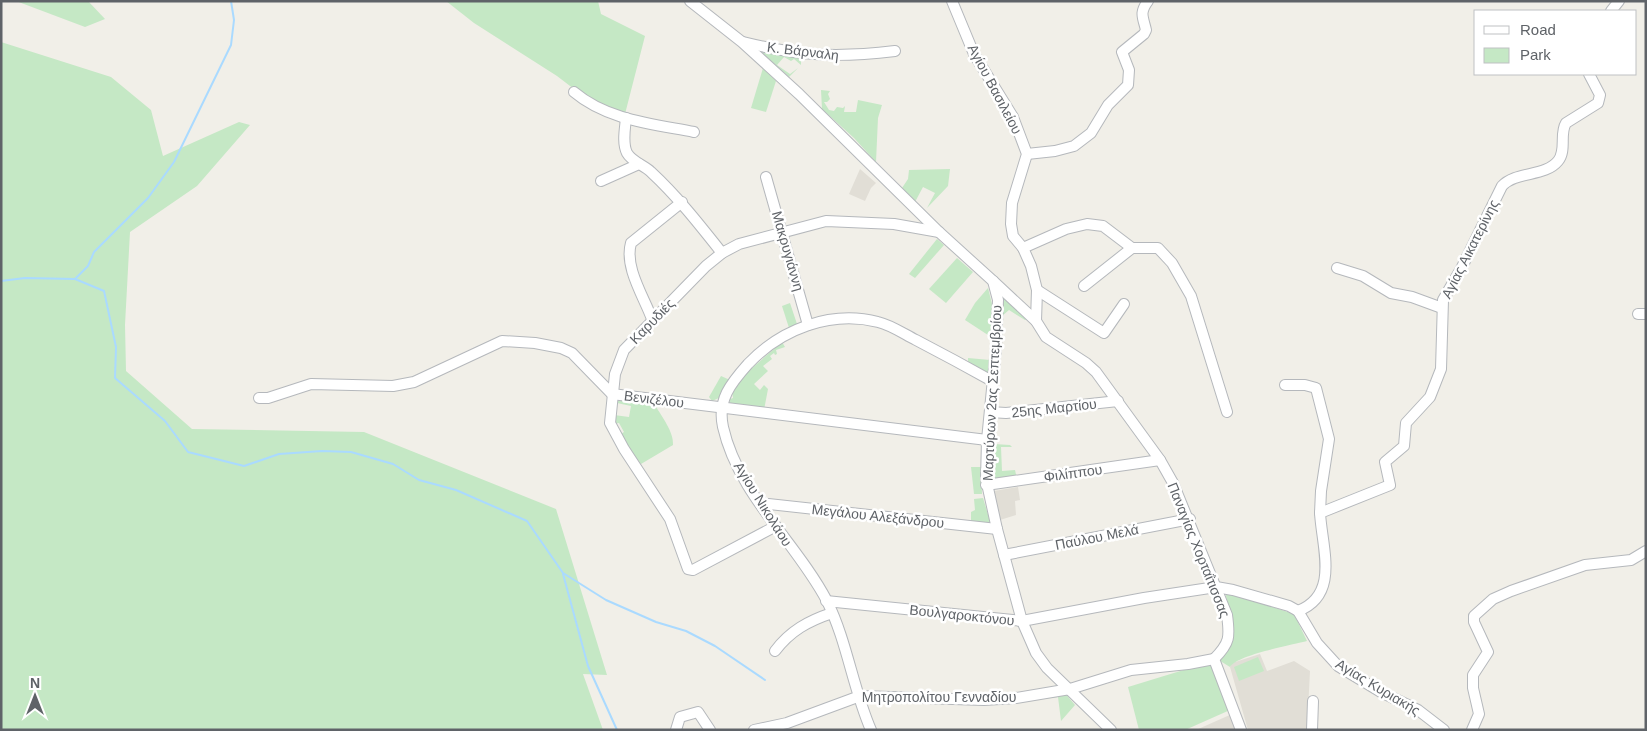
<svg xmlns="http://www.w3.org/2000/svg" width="1647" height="731" font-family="Helvetica,sans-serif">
	<rect width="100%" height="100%" fill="#f1efe8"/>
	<g fill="#e1ded6">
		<path d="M 860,169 L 876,183 L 871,188 L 865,201 L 849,194 Z"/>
		<path d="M 1018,487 L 1020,500 L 1015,501 L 1016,515 L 1000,520 L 994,491 Z"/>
		<path d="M 1260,654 L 1267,671 L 1294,661 L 1310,671 L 1307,730 L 1248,730 L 1230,667 L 1232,663 Z"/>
		<path d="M 1232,714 L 1237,730 L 1196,730 Z"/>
	</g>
	<g fill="#c5e8c5">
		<path d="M 16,1 L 88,1 L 105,19 L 85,27 Z"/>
		<path d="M 446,1 L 598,1 L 601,14 L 645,36 L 625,114 L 591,102 L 557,76 L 474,23 Z"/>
		<path d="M 1,42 L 111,77 L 151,110 L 163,156 L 239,122 L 250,125 L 197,186 L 130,232 L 125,325 L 126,371 L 192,429 L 364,432 L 556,509 L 607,675 L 583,674 L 603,730 L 1,730 Z"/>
		<path d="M 759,50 L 801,58 L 801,65 L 794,59 L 791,61 L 784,57 L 777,65 L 790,74 L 798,68 L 789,77 Z"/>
		<path d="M 763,68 L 776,81 L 766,112 L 751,108 Z"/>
		<path d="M 821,90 L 830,91 L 828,94 L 830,99 L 827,102 L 824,102 L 829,110 L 834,111 L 837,107 L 843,108 L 845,106 L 844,112 L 856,112 L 858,100 L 882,105 L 878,118 L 876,162 L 854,138 L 822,109 Z"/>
		<path d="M 950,169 L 948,186 L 927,208 L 935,193 L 923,187 L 915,202 L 902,188 L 908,179 L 909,170 Z"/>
		<path d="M 937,239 L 944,245 L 915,278 L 909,274 Z"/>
		<path d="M 957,258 L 973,272 L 946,303 L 929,289 Z"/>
		<path d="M 988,288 L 992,304 L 991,337 L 965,320 L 975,303 Z"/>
		<path d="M 1003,295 L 1029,318 L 1025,320 L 1009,310 L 1002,316 Z"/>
		<path d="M 790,303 L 797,324 L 789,328 L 782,306 Z"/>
		<path d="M 782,342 L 785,347 L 776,350 L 777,354 L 775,355 L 774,353 L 770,356 L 772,359 L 763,366 L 768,371 L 754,384 L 760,390 L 764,385 L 768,389 L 764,410 L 729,404 L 730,399 L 733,398 L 732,391 L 744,375 Z"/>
		<path d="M 968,358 L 990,360 L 989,373 L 968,364 Z"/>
		<path d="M 721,376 L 730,380 L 719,398 L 712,401 L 709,397 Z"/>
		<path d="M 618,400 L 655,405 C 662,417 674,432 673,445 L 641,464 L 619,435 L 624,432 L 619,423 L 614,424 L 614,415 L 629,417 L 631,406 L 617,403 Z"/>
		<path d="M 994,444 L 1010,445 L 1012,447 L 1001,447 L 1002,471 L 1015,470 L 1017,479 L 994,482 Z"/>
		<path d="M 971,467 L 981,467 L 982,494 L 974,494 Z"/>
		<path d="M 983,498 L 991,524 L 971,524 L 971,512 L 975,510 L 974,499 Z"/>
		<path d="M 1225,592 L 1294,614 L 1307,641 C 1292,645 1237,655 1230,667 L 1217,659 L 1230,613 Z"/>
		<path d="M 1258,657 L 1264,671 L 1239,681 L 1234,667 Z"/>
		<path d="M 1213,661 L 1230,710 L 1185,730 L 1139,730 L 1128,687 Z"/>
		<path d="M 1064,692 L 1075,705 L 1061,721 L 1058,697 L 1043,699 L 1042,695 Z"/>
	</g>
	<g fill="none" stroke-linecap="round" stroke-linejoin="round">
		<g stroke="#aadaff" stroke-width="2">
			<path d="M 75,279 L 104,291 L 116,347 L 115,378 L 165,421 L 188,452 L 244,466 L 279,454 L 322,451 L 351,452 L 393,464 L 419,480 L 456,490 L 527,521 L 563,573 L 606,600 L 656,622 L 686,631 L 715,646 L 765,680"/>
			<path d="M 1,281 L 25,278 L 75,279 L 88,266 L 94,252 L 148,198 L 174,162 L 231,45 L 234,20 L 231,1"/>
			<path d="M 563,574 L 588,666 L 617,730"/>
		</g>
		<g stroke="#b5b8bc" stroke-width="12">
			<g id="minor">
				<path d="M 690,1 L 742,42 L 799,94 L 939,232 L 993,281 L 998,300 L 996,348 L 987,440 L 986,479 L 997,529 L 1022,621 L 1036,653 L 1047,668 L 1111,730"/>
				<path d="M 952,1 L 974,54 L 1013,117 L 1027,154 L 1012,203 L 1011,224 L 1013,236 L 1023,248 L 1031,266 L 1037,290 L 1036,321"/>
				<path d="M 1611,11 L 1619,1"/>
				<path d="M 743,42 C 800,56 836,58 895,51"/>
				<path d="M 574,92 C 607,120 653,124 694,132"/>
				<path d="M 626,118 C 625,129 622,143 627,153 C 632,162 644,165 651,172 C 677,196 699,224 722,253"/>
				<path d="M 1027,154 L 1055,151 L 1074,146 L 1091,133 L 1108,105 L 1128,85 L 1129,70 L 1122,52 L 1144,34 L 1146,30 C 1143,17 1139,13 1148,1"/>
				<path d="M 766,177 L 808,325"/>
				<path d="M 601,181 L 639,164"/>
				<path d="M 1023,248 L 1066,229 L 1087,224 L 1103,226 L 1132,248 L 1158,248 L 1172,263 L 1191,296 L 1227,412"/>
				<path d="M 1337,268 L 1363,276 L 1391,293 L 1412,297 L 1442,308"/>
				<path d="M 993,281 L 1036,321 L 1046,337 L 1086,363 L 1096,372 L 1160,460 L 1173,483 L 1227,615 C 1230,637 1230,643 1214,659 L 1241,730"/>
				<path d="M 1084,286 L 1132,248"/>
				<path d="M 1037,290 L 1104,333 L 1124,304"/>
				<path d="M 1638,314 L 1646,314"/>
				<path d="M 652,319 C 644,297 624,267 631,243 L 682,202"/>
				<path d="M 1285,385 L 1305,385 L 1316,388 L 1329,439 L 1321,491 L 1320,513"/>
				<path d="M 259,398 L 268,398 L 311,384 L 393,386 L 414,382 L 502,341 L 535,343 L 561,348 L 572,353 L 612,394 L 987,440"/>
				<path d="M 990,412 L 1006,413 L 1118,401"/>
				<path d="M 986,485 L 1160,460"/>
				<path d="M 760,503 L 997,529"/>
				<path d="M 776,526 L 693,570 L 688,569 L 670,519 L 624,449 L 610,423 L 615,374 L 624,350 L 706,266 L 722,253 L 739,244 L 826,221 L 894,224 L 939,232"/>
				<path d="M 1004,555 L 1190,519"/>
				<path d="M 826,601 L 1022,621 L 1144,598 L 1216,587 L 1233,590 L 1289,606 L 1298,611 L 1317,643 L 1338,666 L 1381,692 L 1418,710 L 1444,730"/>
				<path d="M 1298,611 C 1340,595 1322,548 1320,513 L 1390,485 L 1385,462 L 1404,446 L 1406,423 L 1430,397 L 1441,369 L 1443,300 L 1462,267 L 1502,186 C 1516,171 1545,177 1558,161 C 1567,150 1559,134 1566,123 L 1598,103 L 1600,95 L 1589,74"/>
				<path d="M 775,651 C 790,631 808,621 832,613"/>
				<path d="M 676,730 L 680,717 L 698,712 L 710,730"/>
				<path d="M 754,730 L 787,723 L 860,696 L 984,700 L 1016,698 L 1070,689 L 1131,670 L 1188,664 L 1214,659"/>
				<path d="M 871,730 C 853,689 847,641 827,601 C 796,542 738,494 723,427 C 717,400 731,383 748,364 C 781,329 831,310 878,322 C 891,325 904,334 916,340 C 941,353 967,367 992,381"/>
				<path d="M 1312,730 L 1313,701"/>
				<path d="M 1472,730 L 1479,714 L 1473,688 L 1473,675 L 1488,652 L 1474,622 L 1474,616 L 1493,599 L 1511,591 L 1585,565 L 1631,560 L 1646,551"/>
			</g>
		</g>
		<use href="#minor" stroke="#fff" stroke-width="10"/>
	</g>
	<g text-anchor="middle" stroke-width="5" stroke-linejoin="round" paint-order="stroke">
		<g font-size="14" fill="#5f6368" stroke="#fff">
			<text transform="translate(803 51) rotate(7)" y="5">Κ. Βάρναλη</text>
			<text transform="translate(995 89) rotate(62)" y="5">Αγίου Βασιλείου</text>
			<text transform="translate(1470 249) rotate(-63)" y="5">Αγίας Αικατερίνης</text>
			<text transform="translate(788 251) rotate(74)" y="5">Μακρυγιάννη</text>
			<text transform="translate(652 321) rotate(-46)" y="5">Καρυδιές</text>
			<text transform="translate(992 393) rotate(-87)" y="5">Μαρτύρων 2ας Σεπτεμβρίου</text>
			<text transform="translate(654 399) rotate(7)" y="5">Βενιζέλου</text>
			<text transform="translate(1054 408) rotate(-6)" y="5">25ης Μαρτίου</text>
			<text transform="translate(1073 473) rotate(-8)" y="5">Φιλίππου</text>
			<text transform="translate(763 504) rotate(58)" y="5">Αγίου Νικολάου</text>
			<text transform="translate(878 516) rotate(6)" y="5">Μεγάλου Αλεξάνδρου</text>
			<text transform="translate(1097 537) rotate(-11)" y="5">Παύλου Μελά</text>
			<text transform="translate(1199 550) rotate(68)" y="5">Παναγίας Χορταΐτισσας</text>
			<text transform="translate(962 615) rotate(6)" y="5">Βουλγαροκτόνου</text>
			<text transform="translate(1378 687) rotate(31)" y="5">Αγίας Κυριακής</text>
			<text x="939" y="702">Μητροπολίτου Γενναδίου</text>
		</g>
	</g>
	<rect width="1647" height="731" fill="none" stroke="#5f6368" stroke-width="5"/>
	<rect x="1474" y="10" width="162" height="65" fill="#ffffff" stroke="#bfc1c3"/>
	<rect x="1484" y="26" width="25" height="8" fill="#ffffff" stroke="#bfc1c3"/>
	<text x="1520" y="35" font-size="15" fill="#5f6368">Road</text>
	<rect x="1484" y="48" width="25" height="15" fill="#c5e8c5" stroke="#bfc1c3"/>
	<text x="1520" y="60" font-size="15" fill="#5f6368">Park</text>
	<g transform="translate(35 696)" stroke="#ffffff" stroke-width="4" paint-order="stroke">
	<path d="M0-4L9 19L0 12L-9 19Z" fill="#5f6368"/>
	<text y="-8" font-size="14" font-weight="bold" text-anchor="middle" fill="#5f6368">N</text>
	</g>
</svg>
